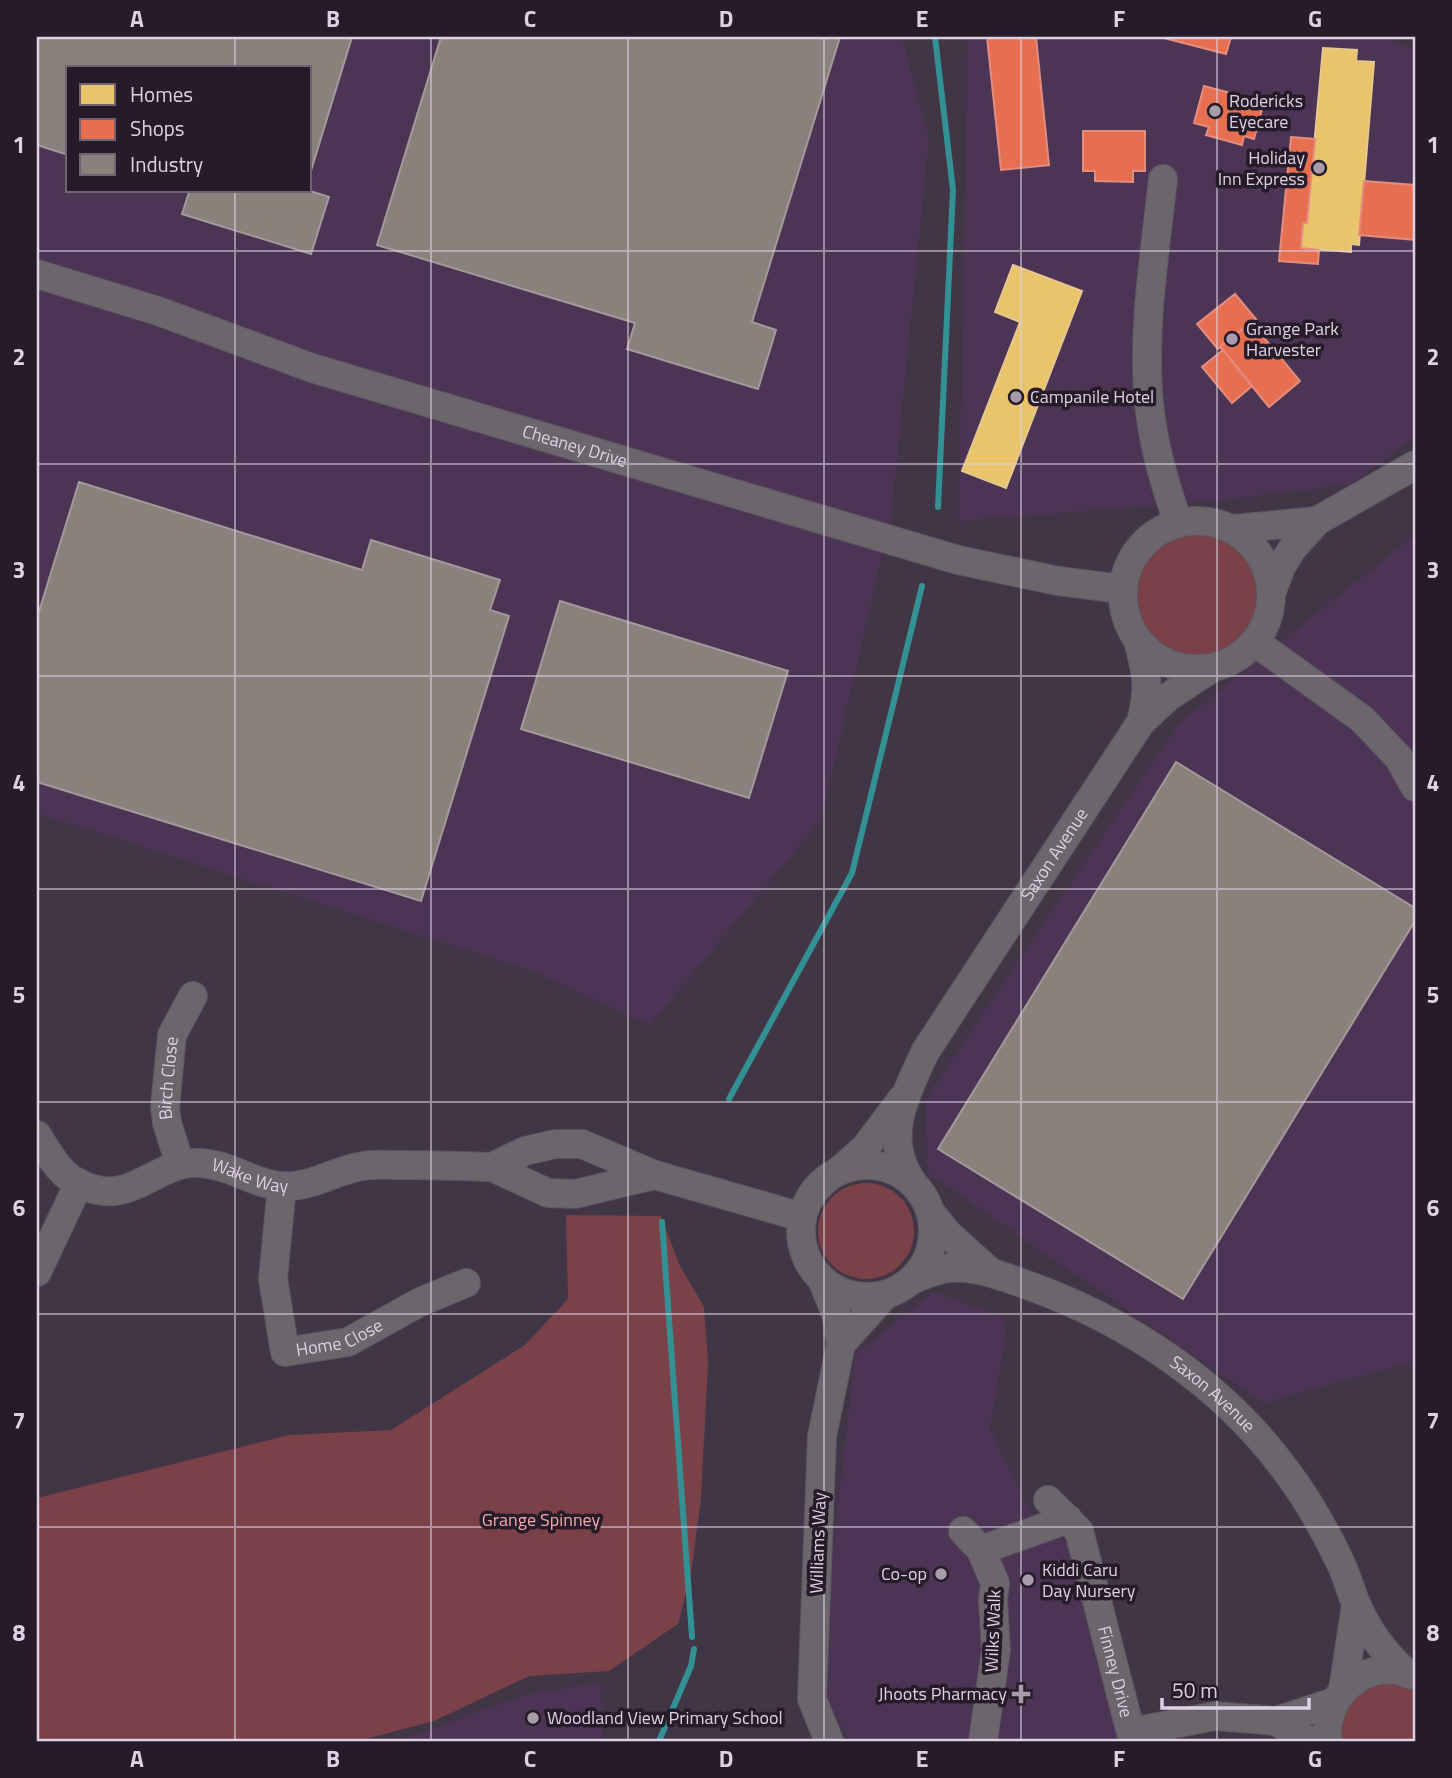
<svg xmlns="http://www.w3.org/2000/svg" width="1452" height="1778" font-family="'Titillium Web',sans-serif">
	<rect width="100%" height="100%" fill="#413646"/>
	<g fill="#4c3554" fill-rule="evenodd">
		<path d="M 37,37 L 902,37 L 929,138 L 892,513 L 821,820 L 650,1025 L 538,973 L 37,813 ZM 68,68 L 310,68 L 310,191 L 68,191 Z"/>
		<path d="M 968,37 L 1387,37 L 1415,51 L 1415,436 L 1351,484 L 1223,500 L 959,521 Z"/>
		<path d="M 1415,535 L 1415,1361 L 1263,1403 L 928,1173 L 925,1100 L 1179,723 Z"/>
		<path d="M 933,1292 L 997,1314 L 1007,1329 L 990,1429 L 1033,1516 L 1070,1547 L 1122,1741 L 849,1741 L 826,1695 L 819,1672 L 855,1355 Z"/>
		<path d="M 600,1683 L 603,1741 L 399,1741 L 528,1694 Z"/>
	</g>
	<g fill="#7b4148">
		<circle cx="1197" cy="595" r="63"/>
		<circle cx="866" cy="1231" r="48"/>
		<path d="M 566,1215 L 661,1216 L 679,1264 L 704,1307 L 708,1362 L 701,1499 L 691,1574 L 678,1624 L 609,1671 L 529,1676 L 434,1721 L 358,1741 L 37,1741 L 37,1498 L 289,1435 L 391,1430 L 525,1345 L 568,1299 Z"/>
		<path d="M 1372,1683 L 1401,1683 L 1415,1691 L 1415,1741 L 1339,1741 C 1341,1705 1342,1704 1372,1683 Z"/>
	</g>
	<g fill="#e9c46a" stroke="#e6c88e" stroke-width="2">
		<path d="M 1323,48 L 1357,50 L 1356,61 L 1374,62 L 1359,245 L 1351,244 L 1351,252 L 1301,248 L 1303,223 L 1307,223 Z"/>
		<path d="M 1013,265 L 1082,291 L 1006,488 L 962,471 L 1020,322 L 995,312 Z"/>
	</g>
	<g fill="#e76f51" stroke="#e48c7d" stroke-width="2">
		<path d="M 987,37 L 1036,37 L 1049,165 L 1001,170 Z"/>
		<path d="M 1160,37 L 1231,37 L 1226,54 Z"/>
		<path d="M 1204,86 L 1264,102 L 1254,139 L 1244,136 L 1242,145 L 1206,135 L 1209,127 L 1194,123 Z"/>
		<path d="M 1083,131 L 1145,131 L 1145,171 L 1133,171 L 1133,182 L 1095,181 L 1095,171 L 1083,171 Z"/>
		<path d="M 1291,137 L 1315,139 L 1307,223 L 1303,223 L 1301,248 L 1319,250 L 1318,264 L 1279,261 Z"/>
		<path d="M 1364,181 L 1415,185 L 1415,240 L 1359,235 Z"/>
		<path d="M 1235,294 L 1256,319 L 1218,349 L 1197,324 Z"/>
		<path d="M 1251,322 L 1300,381 L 1269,407 L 1220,347 Z"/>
		<path d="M 1223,350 L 1252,386 L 1232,403 L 1202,367 Z"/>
	</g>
	<g fill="#8a817c" stroke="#a3999b" stroke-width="2">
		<path d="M 37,37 L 352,37 L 310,174 L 310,68 L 68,68 L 68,155 L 37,145 Z"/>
		<path d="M 441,37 L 840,37 L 752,322 L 776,330 L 758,389 L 627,349 L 635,323 L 377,245 Z"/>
		<path d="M 184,191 L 310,191 L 329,197 L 311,254 L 182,214 L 189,192 Z"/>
		<path d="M 79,482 L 362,570 L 371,540 L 500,580 L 490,610 L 509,616 L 421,901 L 37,782 L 37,618 Z"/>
		<path d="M 560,601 L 788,671 L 749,798 L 521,729 Z"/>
		<path d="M 1176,762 L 1415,908 L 1415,921 L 1183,1299 L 938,1149 Z"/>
	</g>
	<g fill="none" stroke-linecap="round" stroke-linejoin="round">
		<g stroke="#339194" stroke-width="6">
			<path d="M 935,37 L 953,190 L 938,507"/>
			<path d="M 729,1099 L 852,873 L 922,586"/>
			<path d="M 662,1222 L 692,1637"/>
			<path d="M 659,1741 L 691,1666 L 694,1649"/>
		</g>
		<g stroke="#5c5461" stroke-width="30">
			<g id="minor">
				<path d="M 1163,179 C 1155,253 1142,330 1149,403 C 1153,444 1164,483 1178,522"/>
				<path id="s1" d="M 37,274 L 158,311 L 312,368 L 958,560 L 1058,581 L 1122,589"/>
				<circle cx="1197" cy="595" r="74"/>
				<path d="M 1233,529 L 1317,521"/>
				<path d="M 1272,591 L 1281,567 L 1292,549 L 1317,521 L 1415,465"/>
				<path d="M 1138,641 C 1147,675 1150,687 1141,722"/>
				<path d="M 1255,642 L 1362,719 L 1399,758 L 1415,787"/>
				<path id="s2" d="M 37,1135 C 54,1163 66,1186 103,1191 C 136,1195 161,1164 193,1163 C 225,1161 250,1183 280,1186 C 310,1189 335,1170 363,1166 C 375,1164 389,1165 401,1165 C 431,1165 461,1166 492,1167"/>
				<path d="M 555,1144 L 582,1144 L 655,1175 L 575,1194 L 548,1193 L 492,1167 L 525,1151 Z"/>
				<path id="s3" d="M 180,1164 L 167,1123 L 165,1107 L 172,1035 L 193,996"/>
				<circle cx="867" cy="1231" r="66"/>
				<path d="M 839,1171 L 865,1148 L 902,1099"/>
				<path d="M 655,1175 L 802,1217"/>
				<path id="s4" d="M 912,1182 C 908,1175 904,1169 902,1162 C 888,1126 910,1085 925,1052 L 1141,722 L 1168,697 L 1212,668"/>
				<path id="s5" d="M 282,1186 L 273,1279 L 285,1352 L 348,1342 L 420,1302 L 466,1283"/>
				<path d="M 931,1213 L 948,1234 L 989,1271"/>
				<path d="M 37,1272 L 79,1183"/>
				<path id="s6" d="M 914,1279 C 926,1274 937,1269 950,1268 C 977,1266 1002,1276 1027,1285 C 1128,1321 1223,1384 1287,1472 C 1308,1500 1326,1532 1341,1564 C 1347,1576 1350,1590 1356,1603 C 1367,1630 1384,1653 1405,1672"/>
				<path d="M 823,1282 L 836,1314 L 841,1344 L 822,1436 L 812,1699 L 829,1741"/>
				<path d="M 841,1344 L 884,1296"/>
				<path id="s7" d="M 1048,1500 L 1079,1531 L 1133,1741"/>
				<path d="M 963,1531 L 981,1550 L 995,1583 L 993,1600 L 996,1650 L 983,1741"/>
				<path d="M 981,1550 L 1068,1519"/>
				<path d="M 1343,1690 L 1356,1605"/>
				<path d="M 1276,1721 L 1309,1741"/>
				<path d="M 1132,1732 L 1215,1716 L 1276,1721 L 1334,1702"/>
				<path d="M 1328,1741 C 1321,1696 1368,1655 1411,1675"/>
			</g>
		</g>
		<use href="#minor" stroke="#6b666c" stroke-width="28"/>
	</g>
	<path fill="none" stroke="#ded1e3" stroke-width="2" stroke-opacity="0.55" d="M 235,37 L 235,68M 431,37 L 431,1741M 628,37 L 628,1741M 824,37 L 824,1741M 1021,37 L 1021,1741M 1217,37 L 1217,1741M 235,191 L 235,1741M 37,251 L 1415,251M 37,464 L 1415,464M 37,676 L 1415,676M 37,889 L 1415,889M 37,1102 L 1415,1102M 37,1314 L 1415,1314M 37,1527 L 1415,1527"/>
	<g fill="#a79bac" stroke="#261c29" stroke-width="2.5">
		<circle cx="1215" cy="111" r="7"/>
		<circle cx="1319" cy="168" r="7"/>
		<circle cx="1232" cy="339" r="7"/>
		<circle cx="1016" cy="397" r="7"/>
		<circle cx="941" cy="1574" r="7"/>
		<circle cx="1028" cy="1580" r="7"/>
		<path d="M1017.5 1683.5h7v7h7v7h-7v7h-7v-7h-7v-7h7z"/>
		<circle cx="533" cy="1718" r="7"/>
	</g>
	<g text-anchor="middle" stroke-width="7" stroke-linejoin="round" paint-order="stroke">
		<g font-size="18" fill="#ded1e3" stroke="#261c29" text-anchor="start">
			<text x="1229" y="107">Rodericks<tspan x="1229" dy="21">Eyecare</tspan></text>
			<text x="1305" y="164" text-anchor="end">Holiday<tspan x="1305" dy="21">Inn Express</tspan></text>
			<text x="1246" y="335">Grange Park<tspan x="1246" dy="21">Harvester</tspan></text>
			<text x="1030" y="403">Campanile Hotel</text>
			<text x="1042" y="1576">Kiddi Caru<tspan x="1042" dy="21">Day Nursery</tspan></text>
			<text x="927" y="1580" text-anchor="end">Co-op</text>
			<text x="1007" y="1700" text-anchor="end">Jhoots Pharmacy</text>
			<text x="547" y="1724">Woodland View Primary School</text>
		</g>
		<g font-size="18" fill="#ded1e3" stroke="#261c29">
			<text dy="6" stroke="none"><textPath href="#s1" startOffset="565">Cheaney Drive</textPath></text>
			<text dy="6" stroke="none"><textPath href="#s4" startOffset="374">Saxon Avenue</textPath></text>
			<text dy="6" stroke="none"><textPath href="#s3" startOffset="88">Birch Close</textPath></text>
			<text dy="6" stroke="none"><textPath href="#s2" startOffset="245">Wake Way</textPath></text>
			<text dy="6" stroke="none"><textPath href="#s5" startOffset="224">Home Close</textPath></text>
			<text dy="6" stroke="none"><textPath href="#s6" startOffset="334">Saxon Avenue</textPath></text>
			<text transform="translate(818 1543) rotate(-88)" y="6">Williams Way</text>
			<text transform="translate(993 1631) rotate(-88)" y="6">Wilks Walk</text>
			<text dy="6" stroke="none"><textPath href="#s7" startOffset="189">Finney Drive</textPath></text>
		</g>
		<g font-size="18" fill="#f2a8aa" stroke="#261c29">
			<text x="541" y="1526">Grange Spinney</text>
		</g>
	</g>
	<rect width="1452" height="1778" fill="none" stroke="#261c29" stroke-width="77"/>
	<rect x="66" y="66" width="245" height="126" fill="#261c29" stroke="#706473" stroke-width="2"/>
	<rect x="80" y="84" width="35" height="21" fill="#e9c46a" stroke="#706473" stroke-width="2"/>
	<text x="130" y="102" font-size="21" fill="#ded1e3">Homes</text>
	<rect x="80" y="119" width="35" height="21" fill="#e76f51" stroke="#706473" stroke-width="2"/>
	<text x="130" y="136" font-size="21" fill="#ded1e3">Shops</text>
	<rect x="80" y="154" width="35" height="21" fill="#8a817c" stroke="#706473" stroke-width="2"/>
	<text x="130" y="172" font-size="21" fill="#ded1e3">Industry</text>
	<path d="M1162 1698v10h147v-10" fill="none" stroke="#ded1e3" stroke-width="3.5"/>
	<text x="1172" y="1698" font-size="21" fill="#ded1e3" stroke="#261c29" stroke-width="5" paint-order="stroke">50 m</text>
	<rect x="38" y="38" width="1376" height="1702" fill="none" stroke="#ded1e3" stroke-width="2.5"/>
	<g font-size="23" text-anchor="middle" font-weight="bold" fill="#ded1e3">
		<text x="137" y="27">A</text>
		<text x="333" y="27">B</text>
		<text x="530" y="27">C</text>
		<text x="726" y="27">D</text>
		<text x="922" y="27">E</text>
		<text x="1119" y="27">F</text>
		<text x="1315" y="27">G</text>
		<text x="19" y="153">1</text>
		<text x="1433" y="153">1</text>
		<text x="19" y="365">2</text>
		<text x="1433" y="365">2</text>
		<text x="19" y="578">3</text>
		<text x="1433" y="578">3</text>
		<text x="19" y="791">4</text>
		<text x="1433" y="791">4</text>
		<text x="19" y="1003">5</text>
		<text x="1433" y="1003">5</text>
		<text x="19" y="1216">6</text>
		<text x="1433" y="1216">6</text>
		<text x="19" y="1429">7</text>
		<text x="1433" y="1429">7</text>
		<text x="19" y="1641">8</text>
		<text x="1433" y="1641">8</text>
		<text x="137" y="1767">A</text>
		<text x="333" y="1767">B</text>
		<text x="530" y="1767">C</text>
		<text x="726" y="1767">D</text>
		<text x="922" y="1767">E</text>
		<text x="1119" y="1767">F</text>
		<text x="1315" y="1767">G</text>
	</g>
</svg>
